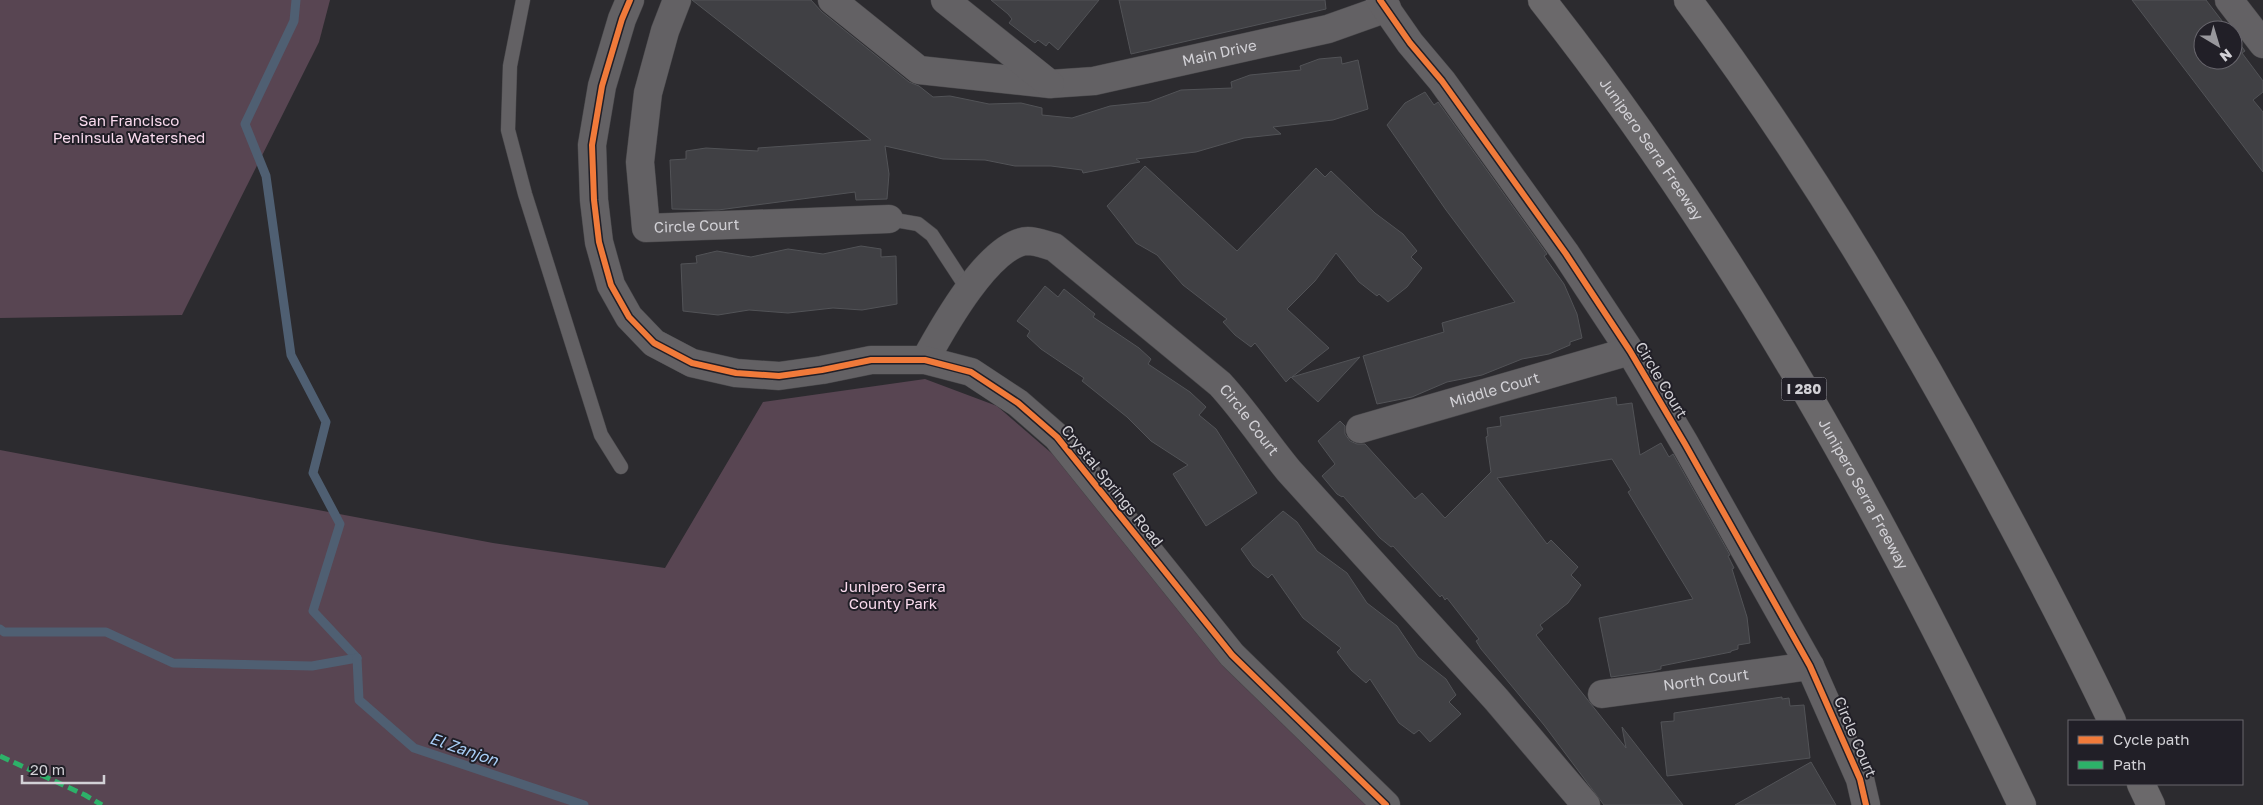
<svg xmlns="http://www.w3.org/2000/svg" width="2263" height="805" font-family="'Golos Text',sans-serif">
	<rect width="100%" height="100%" fill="#2c2b2f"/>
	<g fill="#584552">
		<path d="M 0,0 L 330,0 L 319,42 L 182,315 L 0,318 Z"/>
		<path d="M 925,379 L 997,406 L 1056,457 L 1234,676 L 1368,805 L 0,805 L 0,450 L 493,543 L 665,568 L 763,402 Z"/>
	</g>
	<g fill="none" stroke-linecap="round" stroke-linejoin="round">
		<g stroke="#4f5f72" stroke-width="9">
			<path d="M 296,0 L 294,21 L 245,124 L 266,176 L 291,355 L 326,422 L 313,473 L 340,524 L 313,611 L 357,658"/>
			<path d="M 0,629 L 4,632 L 106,632 L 173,663 L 312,666 L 357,658"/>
			<path d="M 357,658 L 359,700 L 414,748 L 584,805"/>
		</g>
	</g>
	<g fill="#404044" stroke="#525357">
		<path d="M 692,0 L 811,0 L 822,12 L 909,82 L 919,86 L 933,97 L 950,96 L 989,104 L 1021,103 L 1042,108 L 1042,115 L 1072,118 L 1110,106 L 1149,102 L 1181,90 L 1232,88 L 1231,82 L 1250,75 L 1301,70 L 1300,66 L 1319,59 L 1341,57 L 1342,64 L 1358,60 L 1368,109 L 1333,120 L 1273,127 L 1281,134 L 1244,138 L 1196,152 L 1136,159 L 1140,162 L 1083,173 L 1082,170 L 1051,166 L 1015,166 L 985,160 L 943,159 L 885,146 L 889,174 L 887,199 L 856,200 L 855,192 L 718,210 L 672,209 L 670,160 L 686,159 L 686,151 L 706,148 L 758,151 L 758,148 L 871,140 Z"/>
		<path d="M 991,0 L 1099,0 L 1058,50 L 1049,42 L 1046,46 L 1038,40 L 1035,43 L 1009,23 L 1012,19 L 1008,14 Z"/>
		<path d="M 1119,0 L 1325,0 L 1326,9 L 1131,54 Z"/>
		<path d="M 2132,0 L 2206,0 L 2229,30 L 2203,30 L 2203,60 L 2233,60 L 2233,35 L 2245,51 L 2242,53 L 2263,81 L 2263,92 L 2253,100 L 2263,112 L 2263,172 Z"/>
		<path d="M 1425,92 L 1434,105 L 1438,102 L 1547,254 L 1544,256 L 1564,284 L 1577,314 L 1582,338 L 1570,342 L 1570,345 L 1549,354 L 1522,359 L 1482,375 L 1447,382 L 1412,397 L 1377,404 L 1363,356 L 1444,332 L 1442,323 L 1515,302 L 1446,210 L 1387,125 L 1405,103 Z"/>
		<path d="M 1145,166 L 1237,251 L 1316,168 L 1325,177 L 1331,171 L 1375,213 L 1403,234 L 1417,251 L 1411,257 L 1422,268 L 1407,287 L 1388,302 L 1379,294 L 1377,296 L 1359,282 L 1336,253 L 1315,281 L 1287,309 L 1329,348 L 1292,377 L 1360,357 L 1318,402 L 1291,377 L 1286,382 L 1255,343 L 1251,347 L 1235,335 L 1223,322 L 1227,319 L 1183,285 L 1157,255 L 1136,243 L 1107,206 Z"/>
		<path d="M 861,246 L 881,249 L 881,257 L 896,256 L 897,304 L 862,310 L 833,308 L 788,313 L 749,310 L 718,315 L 683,311 L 681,264 L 697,263 L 696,256 L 717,251 L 751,257 L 788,249 L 823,254 Z"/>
		<path d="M 1045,286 L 1058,297 L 1064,289 L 1095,314 L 1093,317 L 1139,348 L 1151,359 L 1148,364 L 1190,392 L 1206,407 L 1199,415 L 1216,429 L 1257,493 L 1206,526 L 1173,474 L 1188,465 L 1151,441 L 1127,417 L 1082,381 L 1084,378 L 1041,349 L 1027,336 L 1030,331 L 1017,321 Z"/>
		<path d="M 1616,397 L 1617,405 L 1632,403 L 1640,455 L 1661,443 L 1669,457 L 1673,454 L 1730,555 L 1728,556 L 1734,568 L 1732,569 L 1747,617 L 1750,643 L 1738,645 L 1738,649 L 1731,651 L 1731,652 L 1661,666 L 1661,669 L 1653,671 L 1611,677 L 1599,618 L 1693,599 L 1628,492 L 1631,490 L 1612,459 L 1497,478 L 1547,544 L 1551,540 L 1578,567 L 1571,575 L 1581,585 L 1568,603 L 1540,625 L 1543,629 L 1536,635 L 1626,748 L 1622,727 L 1683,805 L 1604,805 L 1544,725 L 1481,649 L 1476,641 L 1479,639 L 1447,598 L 1445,600 L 1442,595 L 1440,597 L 1393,546 L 1391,547 L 1380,538 L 1343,496 L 1342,497 L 1337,494 L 1322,476 L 1335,464 L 1318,441 L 1340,421 L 1345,426 L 1345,434 L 1350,441 L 1357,444 L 1365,444 L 1415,499 L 1422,493 L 1445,518 L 1491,472 L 1486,437 L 1488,436 L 1487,428 L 1501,426 L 1500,417 Z"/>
		<path d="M 1283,511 L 1297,522 L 1317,551 L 1347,573 L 1367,603 L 1397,626 L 1418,657 L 1446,679 L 1456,695 L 1449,702 L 1461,714 L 1430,742 L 1419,730 L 1414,734 L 1399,723 L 1370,679 L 1366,683 L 1351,670 L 1337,652 L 1341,648 L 1303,618 L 1272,574 L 1268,578 L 1253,566 L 1241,549 Z"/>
		<path d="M 1782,697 L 1782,699 L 1789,698 L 1790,706 L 1804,705 L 1810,758 L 1667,776 L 1661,722 L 1674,721 L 1674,713 Z"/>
		<path d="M 1811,762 L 1836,805 L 1735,805 Z"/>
	</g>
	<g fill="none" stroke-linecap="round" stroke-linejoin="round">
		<g stroke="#474649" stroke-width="15">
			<g id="service">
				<path d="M 523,0 L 510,66 L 508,130 L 525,194 L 601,435 L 621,467"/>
				<path d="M 889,219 L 918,224 L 932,235 L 968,290"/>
			</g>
		</g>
		<g stroke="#474649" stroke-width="29">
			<g id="minor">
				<path id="s1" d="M 677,0 L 665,31 L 648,93 L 640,162 L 646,228 L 889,219"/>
				<path id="s2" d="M 832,0 L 919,70 L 1050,84 L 1094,81 L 1328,29 L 1387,8"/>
				<path d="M 945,0 L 1050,84"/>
				<path d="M 1380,0 L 1410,43 L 1442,81 L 1566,254 L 1630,351 L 1685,444 L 1810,666 L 1860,779 L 1866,805"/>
				<path d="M 2229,0 L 2263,44"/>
				<path id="s3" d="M 925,360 C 942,329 990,242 1028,241 C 1036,241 1046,245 1054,247 L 1220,384 C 1245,411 1265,442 1289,471 L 1496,699 L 1586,805"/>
				<path id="s4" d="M 1360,429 L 1630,351"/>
				<path id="s5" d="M 1602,694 L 1810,666"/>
			</g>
		</g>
		<g stroke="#474649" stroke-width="29">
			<path id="tertiary" d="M 630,0 L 622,19 L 602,86 L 592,145 L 594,200 L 599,242 L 611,285 L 629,317 L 654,343 L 692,363 L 736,373 L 779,376 L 822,370 L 871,360 L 925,360 L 971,372 L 1018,403 L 1057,437 L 1232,655 L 1386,805"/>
		</g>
		<g stroke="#474649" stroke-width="29">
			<g id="motorway">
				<path id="s6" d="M 1542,0 C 1736,246 1888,523 2022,805"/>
				<path d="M 1688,0 C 1803,154 1902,319 1993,489 C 2034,565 2075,643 2112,721"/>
				<path d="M 2141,784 L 2151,805"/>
			</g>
		</g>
		<use href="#service" stroke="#636164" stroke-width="14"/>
		<use href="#minor" stroke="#636164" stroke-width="28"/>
		<use href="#tertiary" stroke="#636164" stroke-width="28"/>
		<use href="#motorway" stroke="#6b696b" stroke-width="28"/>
		<path stroke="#2db169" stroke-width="5" stroke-dasharray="10 5" stroke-linecap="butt" d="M 0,756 L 85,795 L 102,805"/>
		<g stroke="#211f27" stroke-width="9">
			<g id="cycleway">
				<path d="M 630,0 L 622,19 L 602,86 L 592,145 L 594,200 L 599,242 L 611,285 L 629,317 L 654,343 L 692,363 L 736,373 L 779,376 L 822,370 L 871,360 L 925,360 L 971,372 L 1018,403 L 1057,437 L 1232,655 L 1386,805"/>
				<path d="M 1380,0 L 1410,43 L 1442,81 L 1566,254 L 1630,351 L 1685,444 L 1810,666 L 1860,779 L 1866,805"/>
			</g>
		</g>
		<use href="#cycleway" stroke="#f17a3a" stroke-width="6"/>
	</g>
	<g text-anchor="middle" stroke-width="4" stroke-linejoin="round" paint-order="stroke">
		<rect fill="#211f27" stroke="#9d9ca2" stroke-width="1" x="1781.5" y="377.5" width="45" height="23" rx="4"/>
		<g font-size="14" font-weight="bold" fill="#d2d1d6">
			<text x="1804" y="394">I 280</text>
		</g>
		<g font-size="15" fill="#d2d1d6" stroke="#211f27">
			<text dy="5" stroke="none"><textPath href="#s2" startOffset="416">Main Drive</textPath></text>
			<text dy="5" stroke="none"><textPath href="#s6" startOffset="185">Junipero Serra Freeway</textPath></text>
			<text dy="5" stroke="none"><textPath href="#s1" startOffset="284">Circle Court</textPath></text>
			<text transform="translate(1661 380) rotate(59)" y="5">Circle Court</text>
			<text dy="5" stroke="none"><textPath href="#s4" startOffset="140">Middle Court</textPath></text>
			<text dy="5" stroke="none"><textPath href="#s3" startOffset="450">Circle Court</textPath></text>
			<text transform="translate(1112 486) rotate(51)" y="5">Crystal Springs Road</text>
			<text dy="5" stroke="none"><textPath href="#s6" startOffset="590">Junipero Serra Freeway</textPath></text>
			<text dy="5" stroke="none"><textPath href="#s5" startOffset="105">North Court</textPath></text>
			<text transform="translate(1855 737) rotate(67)" y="5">Circle Court</text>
		</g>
		<g font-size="15" fill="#f9daed" stroke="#211f27">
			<text x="129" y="126">San Francisco<tspan x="129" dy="17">Peninsula Watershed</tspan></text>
			<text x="893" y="592">Junipero Serra<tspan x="893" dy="17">County Park</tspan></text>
		</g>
		<g font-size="16" font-style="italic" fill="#a9cef7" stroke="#211f27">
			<text transform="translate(464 749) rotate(19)" y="6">El Zanjon</text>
		</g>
	</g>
	<rect x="2068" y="720" width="175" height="65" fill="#211f27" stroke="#68666d"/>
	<rect x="2078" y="736" width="25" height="8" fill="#f17a3a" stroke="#68666d"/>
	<text x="2113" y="745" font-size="15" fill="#d2d1d6">Cycle path</text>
	<rect x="2078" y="761" width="25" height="8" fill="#2db169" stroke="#68666d"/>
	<text x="2113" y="770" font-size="15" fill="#d2d1d6">Path</text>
	<g transform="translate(2218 45) rotate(142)"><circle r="24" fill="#211f27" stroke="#68666d"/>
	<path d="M0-4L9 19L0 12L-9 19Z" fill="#98979c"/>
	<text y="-8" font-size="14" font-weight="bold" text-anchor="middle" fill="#d2d1d6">N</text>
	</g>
	<path d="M22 775v8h82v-8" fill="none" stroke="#d2d1d6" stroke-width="2.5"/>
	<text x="30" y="775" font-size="15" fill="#d2d1d6" stroke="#211f27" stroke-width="4" paint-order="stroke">20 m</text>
</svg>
